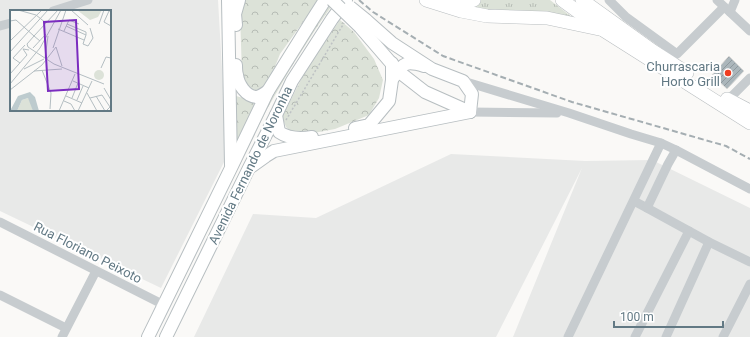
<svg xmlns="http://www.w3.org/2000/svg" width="750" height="337" font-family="Roboto,sans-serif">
	<defs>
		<pattern id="grass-tufts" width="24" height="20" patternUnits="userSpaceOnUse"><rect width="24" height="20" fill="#dce2d8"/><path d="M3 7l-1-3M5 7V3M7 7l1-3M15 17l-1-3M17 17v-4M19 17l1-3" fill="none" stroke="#b6bcb5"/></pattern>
		<pattern id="forest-crowns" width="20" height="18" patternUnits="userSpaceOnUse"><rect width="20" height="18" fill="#dce2d8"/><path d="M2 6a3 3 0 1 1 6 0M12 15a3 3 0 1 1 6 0" fill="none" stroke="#b6bcb5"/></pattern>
		<pattern id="building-hatch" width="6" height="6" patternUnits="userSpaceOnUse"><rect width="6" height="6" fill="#abb6bb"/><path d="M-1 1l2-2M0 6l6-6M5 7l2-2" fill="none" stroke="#8f999e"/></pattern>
	</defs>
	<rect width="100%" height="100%" fill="#faf9f7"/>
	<g fill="#e8e9e8" fill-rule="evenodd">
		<path d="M 0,0 L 218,0 L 227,156 L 161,288 L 0,211 ZM 11,11 L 110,11 L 110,110 L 11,110 Z"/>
		<path d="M 451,154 L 585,161 L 652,160 L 750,208 L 750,337 L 513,337 L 582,168 L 496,337 L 194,337 L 253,214 L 316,218 Z"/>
	</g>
	<g fill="url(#grass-tufts)">
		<path d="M 332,0 L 336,0 L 319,24 L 292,66 L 267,109 L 155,337 L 151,337 L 276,85 Z"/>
		<path d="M 479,0 L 550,0 L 577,21 L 469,10 Z"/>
	</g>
	<g fill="url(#forest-crowns)">
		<path d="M 243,0 L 317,0 L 318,1 L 280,54 L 267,87 L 256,92 L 245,87 L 242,74 L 240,14 Z"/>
		<path d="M 340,20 L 354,32 L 374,59 L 383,80 L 379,98 L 369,115 L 335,129 L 308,134 L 292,133 L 286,127 L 282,117 L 309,64 Z"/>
		<path d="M 236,96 L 262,103 L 236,151 Z"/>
	</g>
	<path fill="url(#building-hatch)" stroke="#dcdbd9" d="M 729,56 L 744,71 L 727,89 L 712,75 Z"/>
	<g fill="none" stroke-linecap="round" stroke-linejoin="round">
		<g stroke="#b7bec1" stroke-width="14">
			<g id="major">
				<path d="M 228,0 L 231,165"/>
				<path d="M 366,20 L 392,43 L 432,69 L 463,81 L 472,94 L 470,112"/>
				<path d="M 236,25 L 235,14 L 239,0"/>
				<path d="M 360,27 L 398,71 L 425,92 L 470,112"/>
				<path d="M 236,65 C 236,68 236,72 237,75 C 238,84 246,97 257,97 C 261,96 265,93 268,91"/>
				<path d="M 394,77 C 403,62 407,61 424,66"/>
				<path d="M 276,115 L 279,132 C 289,139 300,139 312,137"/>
				<path d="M 355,128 L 369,125 L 389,101 L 392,80 L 392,63"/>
				<path d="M 252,166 L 266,156 L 274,151 L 470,112"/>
				<path d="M 148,337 L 231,168 L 268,91 L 311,22 L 325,0"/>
				<path d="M 166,337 L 249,168 L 276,115 L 292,81 L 332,19 L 346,0"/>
			</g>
		</g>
		<g stroke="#b9bec0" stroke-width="14">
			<g id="highway">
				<path d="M 426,0 L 461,11 L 487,16 L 547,18 L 599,29"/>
				<path d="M 562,0 L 603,30 L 750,123"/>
				<path d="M 582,0 L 653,51 L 687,73"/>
				<path d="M 449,1 L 462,4 L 474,0"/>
				<path d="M 727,99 L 750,111"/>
			</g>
		</g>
		<path stroke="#bec2c4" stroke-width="1.5" stroke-dasharray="2 2" stroke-linecap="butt" d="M 286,120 L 344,23"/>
		<g stroke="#c7cccf" stroke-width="9">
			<path d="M 609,0 L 626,17 L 677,54 L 724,7"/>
			<path d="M 717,0 L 750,31"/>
			<path d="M 53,11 L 88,0"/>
			<path d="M 730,12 L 735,0"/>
			<path d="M 0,26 L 11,23"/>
			<path d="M 463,81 L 569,113 L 631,134 L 661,143 L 676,150 L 750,189"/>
			<path d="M 729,99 L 750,78"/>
			<path d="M 470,112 L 557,113"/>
			<path d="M 634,201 L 647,208 L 709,242 L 750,262"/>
			<path d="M 647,208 L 668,164 L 676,150"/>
			<path d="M 0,222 L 164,305"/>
			<path d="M 0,295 L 66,328"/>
			<path d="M 62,337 L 96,271"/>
			<path d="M 568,337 L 661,143"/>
			<path d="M 635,337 L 689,231"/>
			<path d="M 666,337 L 709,242"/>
			<path d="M 723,337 L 750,284"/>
		</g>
		<use href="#major" stroke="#fff" stroke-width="12"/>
		<use href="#highway" stroke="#fff" stroke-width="13"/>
		<path stroke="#a5aeb2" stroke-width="2" stroke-dasharray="6 3" stroke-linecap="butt" d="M 359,0 L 373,12 L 443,56 L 572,102 L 726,146 L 750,159"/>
		<g stroke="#b7bec1" stroke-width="14" stroke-linecap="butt">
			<g id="major-bridge">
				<path d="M 332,0 L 360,27"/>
				<path d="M 350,7 L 366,20"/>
			</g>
		</g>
		<use href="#major-bridge" stroke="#fff" stroke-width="12"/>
	</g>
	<circle fill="#f03d21" stroke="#fff" stroke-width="1.5" cx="728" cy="73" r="4"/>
	<g text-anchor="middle" stroke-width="4" stroke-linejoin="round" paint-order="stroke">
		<g font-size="13" fill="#627984" stroke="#fff" text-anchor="end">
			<text x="720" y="71">Churrascaria<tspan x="720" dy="15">Horto Grill</tspan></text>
		</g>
		<g font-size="13" fill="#627984" stroke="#fff">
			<text transform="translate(250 165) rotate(-64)" y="5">Avenida Fernando de Noronha</text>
			<text transform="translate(88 252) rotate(27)" y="5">Rua Floriano Peixoto</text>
		</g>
	</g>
	<g transform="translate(10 10)">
		<rect width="101" height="101" fill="#faf9f7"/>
		<path d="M 67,0 L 92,0 L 88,7 L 80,10 ZM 18,88 L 22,92 L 23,101 L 7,101 L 12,90 Z" fill="#dce2d8"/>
		<path d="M84 65a5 5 0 1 1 10 0a5 5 0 1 1-10 0Z" fill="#dce2d8"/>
		<path d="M 20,82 L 25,87 L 29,101 L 23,101 L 18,88 L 12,90 L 7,101 L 0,101 L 8,86 Z" fill="#bdcbce"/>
		<path fill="none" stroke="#b4bec2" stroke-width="1" d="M 8,0 L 26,5 L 36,13M 61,0 L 78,15M 101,1 L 99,1 L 94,12 L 101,16M 0,11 L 6,10 L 24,26 L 48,0M 57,14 L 76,22 L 76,25M 89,14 L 94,0M 56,16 L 76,25 L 73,34 L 78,36 L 83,28 L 80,18M 48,19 L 74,30M 54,21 L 59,10 L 69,14M 0,31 L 32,0M 30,31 L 24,26 L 17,34 L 18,37 L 44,54 L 94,74M 46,37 L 52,56M 23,38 L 36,24M 43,38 L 56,0M 0,42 L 38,0M 17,45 L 13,39 L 19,40M 35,48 L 38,26M 10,53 L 3,48 L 15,35M 91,58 L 96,47 L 101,48M 14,59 L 34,49M 32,60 L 41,83 L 40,99M 24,61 L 52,59M 0,64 L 17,45M 63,71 L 79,78M 0,74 L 30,38 L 51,0M 94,78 L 101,90M 0,80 L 32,55 L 46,37M 77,83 L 87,101M 56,86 L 72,93M 86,86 L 95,101M 62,88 L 68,73M 80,88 L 92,85 L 100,97 L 96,101M 67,90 L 73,76M 54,91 L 61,94 L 65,101M 49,101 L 65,64M 68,101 L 82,71"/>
		<path fill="#7b2cbf" fill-opacity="0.15" stroke="#7b2cbf" stroke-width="2" d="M 66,10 L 69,79 L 38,81 L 34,12 Z"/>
		<rect width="101" height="101" fill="none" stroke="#627984" stroke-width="2"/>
	</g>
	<path d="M614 321v6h109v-6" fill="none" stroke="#627984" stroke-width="2"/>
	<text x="620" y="321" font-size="12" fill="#627984" stroke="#ffffff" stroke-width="3" paint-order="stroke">100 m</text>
</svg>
